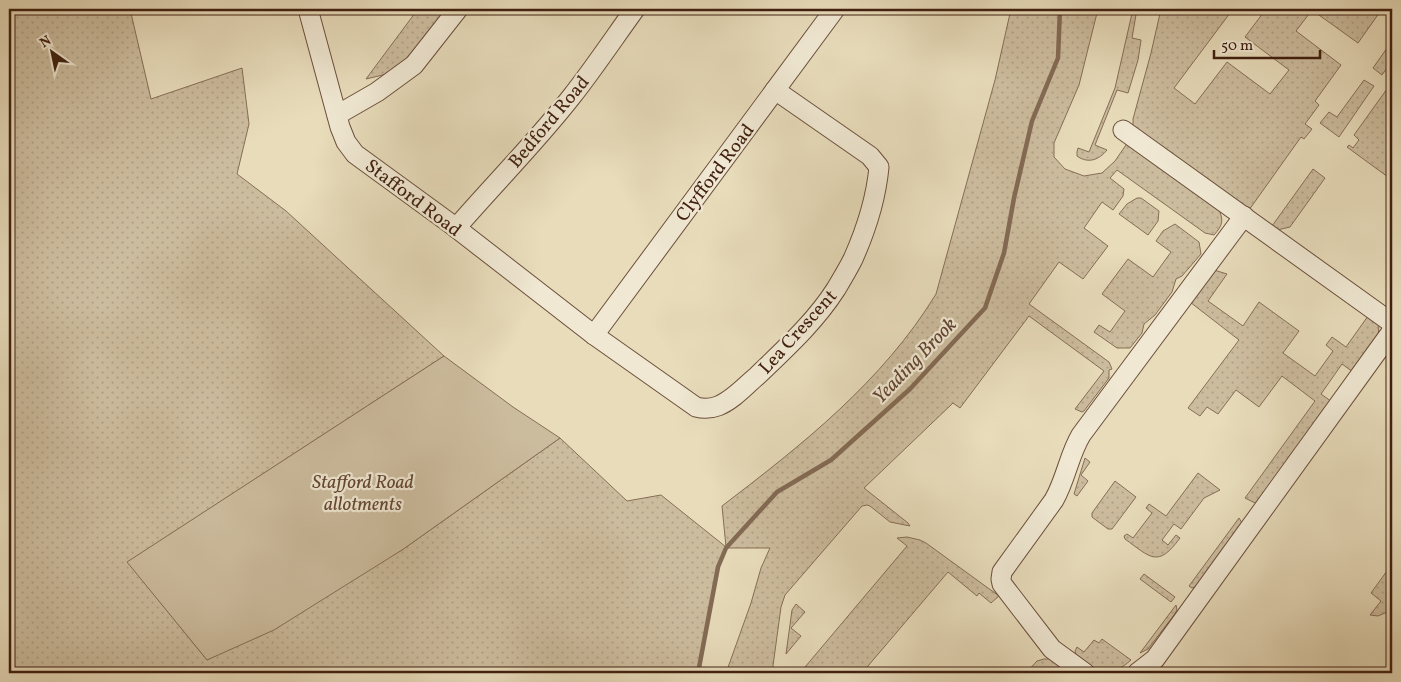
<svg xmlns="http://www.w3.org/2000/svg" width="1401" height="682" font-family="Vollkorn,serif">
	<defs>
		<pattern id="grass-dots" width="8" height="8" patternUnits="userSpaceOnUse" patternTransform="scale(1.25)"><rect width="8" height="8" fill="#ccbc9e"/><path d="M2 2h.1M6 6h.1" fill="none" stroke="#b0a187" stroke-width="1.8" stroke-linecap="round"/></pattern>
	</defs>
	<rect width="100%" height="100%" fill="#e8dcbb"/>
	<filter id="stains"><feTurbulence type="fractalNoise" baseFrequency=".004" numOctaves="4"/><feColorMatrix values="0 0 0 0 .2 0 0 0 0 .09 0 0 0 0 .02 0 0 0 .5 -.17"/></filter>
	<radialGradient id="worn" r=".72"><stop offset=".6" stop-color="#630" stop-opacity="0"/><stop offset="1" stop-color="#630" stop-opacity=".3"/></radialGradient>
	<g fill="url(#grass-dots)" stroke="#866e57">
		<path d="M 9,9 L 130,9 L 151,99 L 242,68 L 249,124 L 237,174 L 286,211 L 444,356 L 128,562 L 207,660 L 402,550 L 560,438 L 627,501 L 661,495 L 726,547 L 722,506 C 802,445 883,381 936,294 L 995,80 L 1011,9 L 1098,9 L 1079,85 L 1054,143 L 1054,157 L 1065,169 L 1084,176 L 1102,173 L 1115,161 L 1128,142 L 1218,208 C 1224,220 1223,225 1214,235 L 1205,233 L 1117,170 L 1110,178 L 1124,189 L 1123,196 L 1113,210 L 1102,202 L 1084,228 L 1108,246 L 1083,279 L 1059,262 L 1029,304 L 1109,362 L 1112,369 L 1109,370 L 1109,378 L 1084,411 L 1082,412 L 1075,409 L 1104,371 L 1029,316 L 960,408 L 953,403 L 864,488 L 908,523 L 910,526 L 890,522 L 870,506 L 867,505 L 862,506 L 785,595 L 781,607 L 772,673 L 726,673 L 751,603 L 761,568 L 770,548 L 726,548 L 718,567 L 698,673 L 9,673 Z"/>
		<path d="M 418,9 L 450,9 L 404,67 L 395,72 L 366,79 Z"/>
		<path d="M 1133,9 L 1137,9 L 1132,38 L 1141,40 L 1138,60 L 1128,93 L 1117,90 L 1095,145 L 1107,150 C 1099,160 1088,164 1077,156 L 1077,152 L 1078,148 L 1089,152 L 1115,88 Z"/>
		<path d="M 1161,9 L 1233,9 L 1174,88 L 1195,104 L 1227,62 L 1270,94 L 1289,70 L 1245,37 L 1266,9 L 1382,9 L 1358,43 L 1312,10 L 1296,31 L 1341,65 L 1315,101 L 1319,105 L 1305,124 L 1312,129 L 1304,139 L 1301,137 L 1249,210 L 1133,126 L 1133,119 L 1151,53 Z"/>
		<path d="M 1392,41 L 1392,61 L 1382,75 L 1373,68 Z"/>
		<path d="M 1364,80 L 1374,86 L 1339,137 L 1320,123 L 1329,112 L 1337,117 Z"/>
		<path d="M 1392,82 L 1392,180 L 1347,147 L 1349,145 L 1353,148 L 1359,140 L 1354,135 Z"/>
		<path d="M 1313,169 L 1325,178 L 1290,227 L 1277,230 L 1272,226 Z"/>
		<path d="M 1137,198 L 1141,198 L 1159,211 L 1158,221 L 1148,235 L 1119,214 L 1127,204 Z"/>
		<path d="M 1175,224 L 1199,242 L 1201,254 L 1182,276 L 1176,279 L 1172,292 L 1155,315 L 1144,324 L 1142,333 L 1130,348 L 1117,348 L 1094,332 L 1099,325 L 1110,332 L 1125,311 L 1102,294 L 1128,259 L 1153,277 L 1171,252 L 1156,241 L 1163,231 Z"/>
		<path d="M 1214,270 L 1227,274 L 1208,301 L 1243,326 L 1259,302 L 1299,331 L 1283,353 L 1315,376 L 1333,351 L 1326,345 L 1332,337 L 1346,347 L 1368,316 L 1379,324 L 1378,339 L 1353,372 L 1342,364 L 1321,394 L 1332,402 L 1260,502 L 1255,503 L 1245,498 L 1315,401 L 1282,376 L 1259,407 L 1236,390 L 1218,414 L 1207,407 L 1200,416 L 1188,408 L 1239,340 L 1190,302 Z"/>
		<path d="M 1085,458 L 1090,462 L 1081,475 L 1088,481 L 1077,496 L 1074,494 Z"/>
		<path d="M 1198,473 L 1220,490 L 1204,498 L 1181,529 L 1174,524 L 1162,540 L 1168,545 L 1176,535 L 1180,538 C 1158,568 1151,558 1125,539 L 1124,536 L 1127,534 L 1133,538 L 1152,513 L 1146,508 L 1149,504 L 1166,516 Z"/>
		<path d="M 1115,481 L 1136,497 L 1112,529 L 1108,529 L 1092,517 L 1092,513 Z"/>
		<path d="M 1239,518 L 1242,523 L 1199,586 L 1192,588 L 1189,586 Z"/>
		<path d="M 907,537 L 920,540 L 926,543 L 999,596 L 991,603 L 979,593 L 977,596 L 948,572 L 862,673 L 800,673 L 907,546 L 897,538 Z"/>
		<path d="M 1392,564 L 1392,610 L 1378,616 L 1370,615 L 1381,601 L 1371,593 Z"/>
		<path d="M 1144,574 L 1175,597 L 1171,602 L 1140,579 Z"/>
		<path d="M 796,604 L 805,612 L 791,628 L 801,636 L 786,654 L 792,610 Z"/>
		<path d="M 1176,605 L 1177,610 L 1174,615 L 1148,649 L 1140,653 Z"/>
		<path d="M 1102,639 L 1131,660 C 1122,668 1111,675 1100,669 L 1097,672 L 1077,658 L 1075,651 L 1077,647 L 1084,652 L 1094,640 L 1099,643 Z"/>
		<path d="M 1044,659 L 1050,659 L 1069,673 L 1026,673 L 1037,661 Z"/>
	</g>
	<path fill="#ccbc9e" stroke="#866e57" d="M 444,356 L 513,407 L 560,438 L 402,550 L 274,630 L 207,660 L 127,562 Z"/>
	<g fill="none" stroke-linecap="round" stroke-linejoin="round">
		<path stroke="#836a54" stroke-width="4.5" d="M 698,673 L 718,567 L 726,548 L 777,492 L 831,460 L 910,389 L 985,308 L 1004,253 L 1014,198 L 1032,121 L 1058,58 L 1060,9"/>
		<g stroke="#6b4f3b" stroke-width="21">
			<g id="minor">
				<path d="M 308,9 L 340,127 L 346,142 L 355,154 L 451,224 L 594,335 L 696,407 C 704,409 710,409 718,406 C 733,400 745,386 757,376 C 785,349 815,322 836,289 C 842,279 848,269 853,259 C 866,230 876,199 879,167 L 870,156 L 775,90"/>
				<path d="M 337,115 L 377,92 L 414,65 L 458,9"/>
				<path d="M 1123,130 L 1392,323"/>
				<path d="M 456,228 C 494,184 536,142 572,96 C 594,68 614,38 635,9"/>
				<path d="M 594,335 L 835,9"/>
				<path d="M 1085,673 L 1052,649 L 1002,584 L 1001,579 L 1002,572 L 1054,500 C 1066,479 1069,455 1081,435 L 1244,216"/>
				<path d="M 1137,673 L 1155,659 L 1392,331"/>
			</g>
		</g>
		<use href="#minor" stroke="#f0e8d3" stroke-width="19"/>
	</g>
	<g text-anchor="middle" stroke-width="4.5" stroke-linejoin="round" paint-order="stroke">
		<g font-size="19" fill="#412010" stroke="#f0e8d3">
			<text transform="translate(548 121) rotate(-50)" y="7">Bedford Road</text>
			<text transform="translate(714 172) rotate(-53)" y="7">Clyfford Road</text>
			<text transform="translate(414 197) rotate(37)" y="7">Stafford Road</text>
			<text transform="translate(797 331) rotate(-48)" y="7">Lea Crescent</text>
		</g>
		<g font-size="19" font-style="italic" fill="#644734" stroke="#f0e8d3">
			<text x="363" y="488">Stafford Road<tspan x="363" dy="22">allotments</tspan></text>
		</g>
		<g font-size="20" font-style="italic" fill="#624532" stroke="#f0e8d3">
			<text transform="translate(914 360) rotate(-46)" y="7">Yeading Brook</text>
		</g>
	</g>
	<rect width="1401" height="682" fill="none" stroke="#e8dcbb" stroke-width="30"/>
	<rect x="10" y="10" width="1381" height="662" fill="none" stroke="#412010" stroke-width="2.5"/>
	<rect x="15" y="15" width="1371" height="652" fill="none" stroke="#412010"/>
	<g transform="translate(52 52) rotate(327)" stroke="#f0e8d3" stroke-width="4" paint-order="stroke">
	<path d="M0-4L9 19L0 12L-9 19Z" fill="#412010"/>
	<text y="-8" font-size="14" font-weight="bold" text-anchor="middle" fill="#412010">N</text>
	</g>
	<path d="M1214 50v8h106v-8" fill="none" stroke="#412010" stroke-width="2.5"/>
	<text x="1221" y="50" font-size="15" fill="#412010" stroke="#f0e8d3" stroke-width="4" paint-order="stroke">50 m</text>
	<rect width="100%" height="100%" filter="url(#stains)"/>
	<rect width="100%" height="100%" fill="url(#worn)"/>
</svg>
